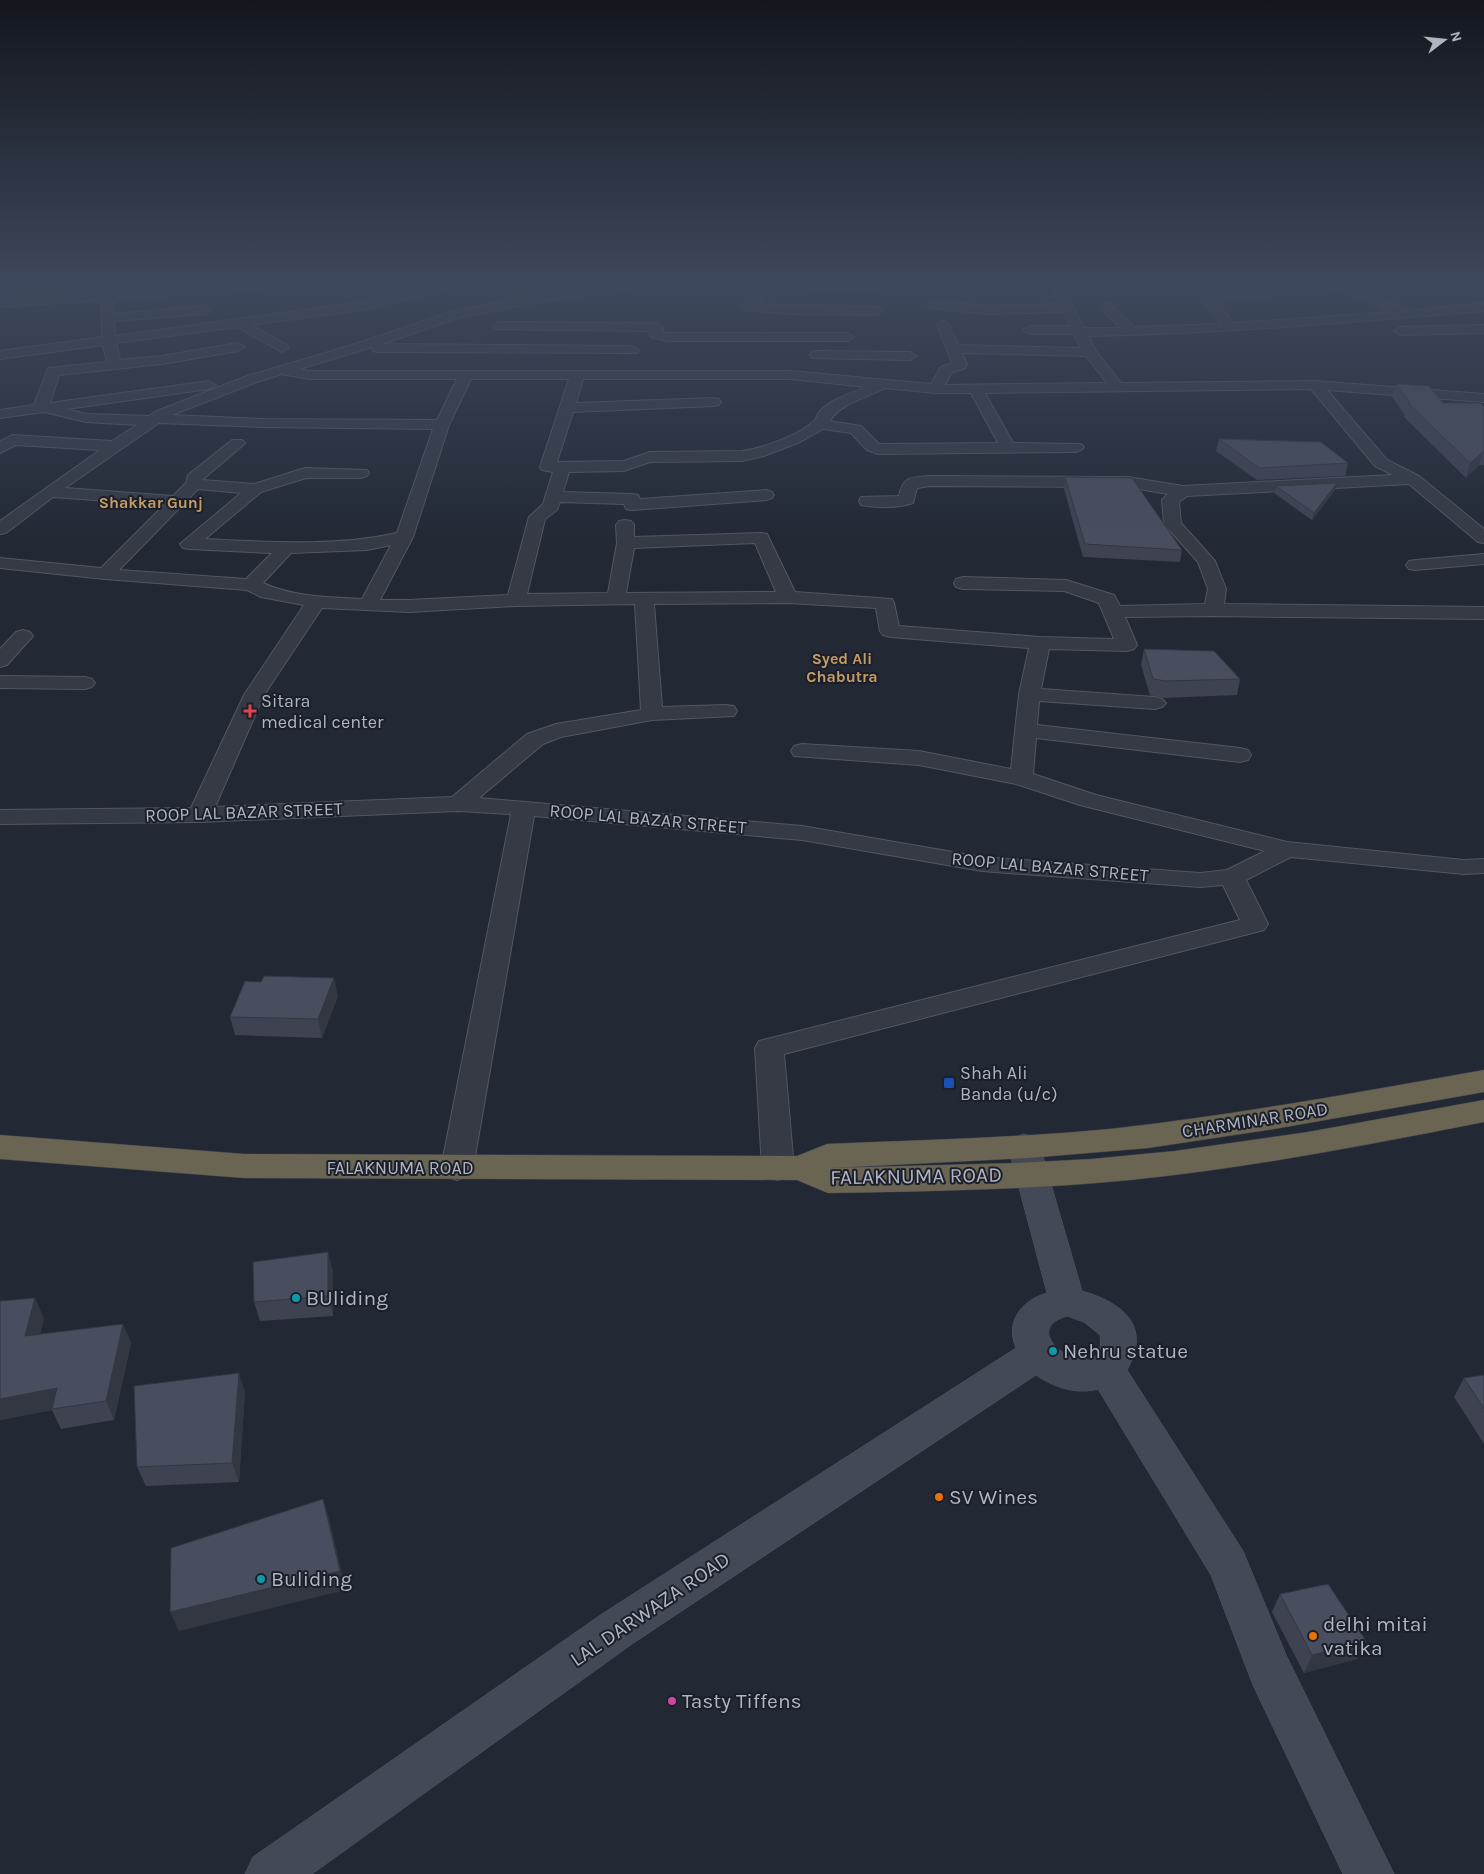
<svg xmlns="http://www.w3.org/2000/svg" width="1484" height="1874" font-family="Karla,sans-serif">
	<rect width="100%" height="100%" fill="#222834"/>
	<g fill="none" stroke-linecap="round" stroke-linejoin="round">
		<g stroke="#535763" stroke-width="2">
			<g id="street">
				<path d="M 105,285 L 117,285 L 115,292 L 221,285 L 279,285 L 273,289 L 114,299 L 113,314 L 205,306 L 211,310 L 205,314 L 114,321 L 115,336 L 362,302 L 433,285 L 453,285 L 451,288 L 362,310 L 251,325 L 287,345 L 289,348 L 282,352 L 237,327 L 116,343 L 120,360 L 162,356 L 238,343 L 245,347 L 238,351 L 162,364 L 59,375 L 50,403 L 209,381 L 216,385 L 209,389 L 67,409 L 86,414 L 149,416 L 157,411 L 247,376 L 352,345 L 451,312 L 539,294 L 609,285 L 640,285 L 634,289 L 539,302 L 458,318 L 382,344 L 632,346 L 639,350 L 637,353 L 378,352 L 373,351 L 372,347 L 300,369 L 309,371 L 791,371 L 931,384 L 941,367 L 952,363 L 937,325 L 943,321 L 949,325 L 958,345 L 1081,348 L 1074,334 L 1029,334 L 1023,330 L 1029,326 L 1071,326 L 1063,312 L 988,314 L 930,308 L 928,305 L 930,302 L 934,301 L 988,306 L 1060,304 L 1050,285 L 1062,285 L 1084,328 L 1120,328 L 1100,307 L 1106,303 L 1110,304 L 1134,327 L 1221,324 L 1201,297 L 1203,294 L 1316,285 L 1353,285 L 1409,311 L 1484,303 L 1484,311 C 1352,322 1220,334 1088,336 L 1096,351 L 1121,383 L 1315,381 L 1484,394 L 1484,402 L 1327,390 L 1387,460 L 1419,476 L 1484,529 L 1484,543 L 1478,542 L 1409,484 L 1187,496 L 1179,502 L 1181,523 L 1215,561 L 1226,589 L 1224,604 L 1484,607 L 1484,619 L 1213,616 L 1125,617 L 1137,645 L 1134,649 L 1127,651 L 1049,649 L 1041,689 L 1155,697 L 1162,699 L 1166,703 L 1162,707 L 1155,709 L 1039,701 L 1037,725 L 1240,748 L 1248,750 L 1251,755 L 1248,760 L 1240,762 L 1036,738 L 1033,774 L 1096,795 L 1287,842 L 1464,860 L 1484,859 L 1484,873 L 1464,874 L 1291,857 L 1246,880 L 1268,924 L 1264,930 L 784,1054 L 794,1168 L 789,1176 L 778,1180 L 767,1176 L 762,1168 L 755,1048 L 759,1041 L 1240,920 L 1223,885 L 1200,887 L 982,871 L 802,840 L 534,816 L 473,1168 L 468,1176 L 457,1180 L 446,1176 L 441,1168 L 511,814 L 458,811 L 200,822 L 0,824 L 0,810 L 191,808 L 244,695 L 304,605 L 261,597 L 247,590 L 105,579 L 0,568 L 0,558 L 101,568 L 164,505 L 53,497 L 6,533 L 0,534 L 0,521 L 100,450 L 16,445 L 0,453 L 0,441 L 13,435 L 112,441 L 137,425 L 86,422 L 44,412 L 0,418 L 0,410 L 34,405 L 48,368 L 107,362 L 103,345 L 0,359 L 0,351 L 102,337 L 102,300 L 0,307 L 0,299 L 103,293 ZM 1345,290 L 1391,312 L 1233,323 L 1216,300 ZM 962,353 L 1086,356 L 1107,383 L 945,385 L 951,373 L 965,368 L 967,365 ZM 282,374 L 309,379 L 457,379 L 437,420 L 262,419 L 172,415 L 257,382 ZM 471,379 L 569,379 L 540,467 L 542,470 L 553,472 L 543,504 L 529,517 L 508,595 L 409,600 L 380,600 L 413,537 L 449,425 ZM 583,379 L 791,379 L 867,387 C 851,393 831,399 819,412 C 817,415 816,420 813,422 C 797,436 763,448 742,451 L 650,452 L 624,461 L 557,462 L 573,412 L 714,406 L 719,405 L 721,402 L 719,399 L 714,398 L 576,403 ZM 885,388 L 935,393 L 971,393 L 998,443 L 879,444 L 861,426 L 830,421 C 838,404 870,397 885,388 ZM 1311,389 L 1375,466 L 1393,475 L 1183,486 L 1128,477 L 930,476 C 912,477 903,476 899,496 L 861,497 L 859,501 L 861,505 C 876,508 899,508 913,503 L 917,488 L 930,486 L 1128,487 L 1168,494 L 1162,500 L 1164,524 L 1198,562 L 1208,589 L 1205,604 L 1120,606 L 1114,595 L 1066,580 L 963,577 L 956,579 L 954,583 L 956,587 L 963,589 L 1064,591 L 1099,603 L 1114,639 L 1040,637 L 899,626 L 894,603 L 892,599 L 795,592 L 767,534 L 761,533 L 634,537 L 634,525 L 631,521 L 625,520 L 619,521 L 616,525 L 617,543 L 608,593 L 527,594 L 545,519 L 557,510 L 560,502 L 624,504 L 626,509 L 632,510 L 766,500 L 772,498 L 774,495 L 772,492 L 766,490 L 640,499 L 638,495 L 632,494 L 563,492 L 569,472 L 624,471 L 650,462 L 742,461 L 764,456 L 800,442 L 823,429 L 851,433 L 867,450 L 878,454 L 1076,452 L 1081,450 L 1084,447 L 1081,444 L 1013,443 L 985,393 ZM 159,423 L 262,427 L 433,429 L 397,533 C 334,547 269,542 205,539 L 261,492 L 306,478 L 361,478 L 367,476 L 369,473 L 367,470 L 305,468 L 254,484 L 202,480 L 242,446 L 245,443 L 242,440 L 232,440 L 188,475 L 186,483 L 173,496 L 65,488 ZM 198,489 L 241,493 L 180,544 L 183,548 L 189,549 L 272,553 L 246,579 L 119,570 ZM 755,543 L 776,592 L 626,593 L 634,548 ZM 391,545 L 362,599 C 329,597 293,597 263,583 L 291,553 L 367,550 ZM 788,603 L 876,608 L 880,631 L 883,635 L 890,637 L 1029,648 L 1019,694 L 1011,769 L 919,751 L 802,744 L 794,746 L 791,751 L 794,756 L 919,765 L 1016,784 L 1080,805 L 1265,851 L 1227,870 L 1200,873 L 982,857 L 802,826 L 479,798 L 543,744 L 561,737 L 652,720 L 734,716 L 737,711 L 734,706 L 726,705 L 662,707 L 654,604 ZM 635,604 L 641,710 L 556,724 L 527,734 L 452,797 L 215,807 L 264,695 L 322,608 L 409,612 L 516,606 Z"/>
				<path d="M 761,285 L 773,285 L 756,304 L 877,307 L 883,311 L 877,315 L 792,314 L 746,310 L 743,304 Z"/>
				<path d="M 804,285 L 887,285 L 881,289 L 810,289 Z"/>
				<path d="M 499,322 L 657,323 L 663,327 L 663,332 L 667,333 L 848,333 L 854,337 L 848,341 L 667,341 L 651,337 L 650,331 L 495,329 L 493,326 Z"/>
				<path d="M 1484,325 L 1484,333 L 1400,335 L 1394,331 L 1400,327 Z"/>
				<path d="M 817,351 L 910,352 L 917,356 L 910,360 L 812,358 L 810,355 L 812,352 Z"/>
				<path d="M 1484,554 L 1484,564 L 1415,570 L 1409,569 L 1406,565 L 1409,561 L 1415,560 Z"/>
				<path d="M 23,630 L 30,632 L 33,636 L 7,665 L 0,667 L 0,649 L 16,632 Z"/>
				<path d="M 0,676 L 85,677 L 92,679 L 95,683 L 92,687 L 85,689 L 0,688 Z"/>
			</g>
		</g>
		<g stroke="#535763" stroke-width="1">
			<path id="secondary" d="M 1024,1134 L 1035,1138 L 1040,1146 L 1082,1291 C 1123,1303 1152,1326 1127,1370 L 1243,1551 L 1286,1655 L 1394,1874 L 1343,1874 L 1253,1685 L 1211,1575 L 1098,1389 C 1077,1395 1053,1387 1036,1375 L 632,1644 L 312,1874 L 245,1874 L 253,1857 L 602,1614 L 1016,1348 C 1005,1321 1021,1301 1047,1293 L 1008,1146 L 1013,1138 ZM 1067,1316 L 1084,1322 L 1100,1335 C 1109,1393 1008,1333 1067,1316 Z"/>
		</g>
		<g stroke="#404450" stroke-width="1">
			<path id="highway" d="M 1484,1070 L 1484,1092 L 1274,1129 L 1148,1148 L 1028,1158 L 831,1168 L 1017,1163 L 1092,1159 L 1175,1151 L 1308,1132 L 1484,1100 L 1484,1122 C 1367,1145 1249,1168 1130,1180 C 1030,1190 929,1191 828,1193 L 797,1180 L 244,1178 L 0,1159 L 0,1135 L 244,1154 L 797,1156 L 827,1144 C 921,1140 1016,1138 1110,1129 C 1236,1115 1360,1092 1484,1070 Z"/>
		</g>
		<use href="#street" fill="#353a45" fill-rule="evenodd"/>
		<use href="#secondary" fill="#444957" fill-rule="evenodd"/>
		<use href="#highway" fill="#6a6453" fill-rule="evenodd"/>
	</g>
	<g fill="#3f4351">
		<path d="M 1396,384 L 1443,403 L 1484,407 L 1484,465 L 1479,465 L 1466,478 L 1404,417 L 1405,415 L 1392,397 Z"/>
		<path d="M 1219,439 L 1348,463 L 1345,476 L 1257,480 L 1216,451 Z"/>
		<path d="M 1065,477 L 1182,550 L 1180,562 L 1083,557 L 1064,489 Z"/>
		<path d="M 1276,486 L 1335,490 L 1312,520 L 1274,493 Z"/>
		<path d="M 1144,649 L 1240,679 L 1237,695 L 1163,698 L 1150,695 L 1141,665 Z"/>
		<path d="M 338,996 L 322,1038 L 235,1035 L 230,1017 Z"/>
		<path d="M 333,1271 L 333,1316 L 260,1321 L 254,1302 Z"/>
		<path d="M 44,1318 L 40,1334 L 123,1324 L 131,1343 L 114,1420 L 61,1429 L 52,1410 L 0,1420 Z"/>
		<path d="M 1484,1375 L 1484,1444 L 1454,1397 L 1464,1378 Z"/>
		<path d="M 245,1392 L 239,1482 L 146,1486 L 137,1467 Z"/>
		<path d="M 1280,1594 L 1357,1659 L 1304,1673 L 1272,1612 Z"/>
	</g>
	<g fill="#333742">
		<path d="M 1483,451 L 1479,465 L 1466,478 L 1470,463 Z"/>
		<path d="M 1337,483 L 1335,490 L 1312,520 L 1314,513 Z"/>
		<path d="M 334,978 L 338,996 L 322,1038 L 318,1019 Z"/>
		<path d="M 328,1252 L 333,1271 L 333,1316 L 328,1296 Z"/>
		<path d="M 35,1298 L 44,1318 L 34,1355 L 25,1336 Z"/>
		<path d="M 123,1324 L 131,1343 L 114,1420 L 106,1401 Z"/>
		<path d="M 239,1373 L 245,1392 L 239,1482 L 232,1463 Z"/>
		<path d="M 57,1388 L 52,1410 L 0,1420 L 0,1399 Z"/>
		<path d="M 323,1499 L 329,1518 L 346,1590 L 179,1631 L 170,1612 Z"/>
		<path d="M 1366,1641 L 1357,1659 L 1304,1673 L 1312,1655 Z"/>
	</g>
	<g fill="#494e5e" stroke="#333742">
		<path d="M 1396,384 L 1429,386 L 1443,403 L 1480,403 L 1484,407 L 1484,451 L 1470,463 L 1408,403 L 1410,403 Z"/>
		<path d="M 1219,439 L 1321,442 L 1348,463 L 1259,468 Z"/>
		<path d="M 1065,477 L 1132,478 L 1182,550 L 1085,544 Z"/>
		<path d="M 1337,483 L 1314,513 L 1276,486 Z"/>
		<path d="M 1144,649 L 1214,651 L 1240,679 L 1166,681 L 1153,679 Z"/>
		<path d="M 264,976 L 334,978 L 318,1019 L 230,1017 L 245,981 L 261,982 Z"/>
		<path d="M 328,1252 L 328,1296 L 254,1302 L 253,1262 Z"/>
		<path d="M 35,1298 L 25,1336 L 123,1324 L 106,1401 L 52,1409 L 57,1388 L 0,1399 L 0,1301 Z"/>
		<path d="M 239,1373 L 232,1463 L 137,1467 L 134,1386 Z"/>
		<path d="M 1484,1375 L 1484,1409 L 1464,1378 Z"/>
		<path d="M 323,1499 L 340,1571 L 170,1612 L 171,1548 Z"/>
		<path d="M 1328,1584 L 1366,1641 L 1312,1655 L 1280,1594 Z"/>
	</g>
	<linearGradient id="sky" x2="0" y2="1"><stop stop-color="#13161d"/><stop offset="0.52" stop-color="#3e485c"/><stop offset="1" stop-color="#3e485c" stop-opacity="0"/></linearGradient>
	<rect width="1484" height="547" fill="url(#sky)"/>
	<path fill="#e0444e" stroke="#1b1f29" stroke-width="2" d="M247.5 703.5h5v5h5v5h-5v5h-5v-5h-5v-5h5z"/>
	<rect fill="#1a4fb4" stroke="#1b1f29" stroke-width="2" x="943" y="1077" width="12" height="12" rx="2.5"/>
	<g fill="#0f9aa8" stroke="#1b1f29" stroke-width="2">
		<circle cx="296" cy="1298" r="5"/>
		<circle cx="1053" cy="1351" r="5"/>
		<circle cx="261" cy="1579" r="5"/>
	</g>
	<g fill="#e8710a" stroke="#1b1f29" stroke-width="2">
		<circle cx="939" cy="1497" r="5"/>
		<circle cx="1313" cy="1636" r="5"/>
	</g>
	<circle fill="#d1479c" stroke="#1b1f29" stroke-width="2" cx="672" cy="1701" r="5"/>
	<g text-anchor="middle" stroke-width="4" stroke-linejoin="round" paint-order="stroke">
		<g font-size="16" font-weight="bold" fill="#c59b67" stroke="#1b1f29">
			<text x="151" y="508">Shakkar Gunj</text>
			<text x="842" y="664">Syed Ali<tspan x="842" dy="18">Chabutra</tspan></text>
		</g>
		<g font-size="18" fill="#b0b4c2" stroke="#1b1f29" text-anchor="start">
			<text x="261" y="707">Sitara<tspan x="261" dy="21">medical center</tspan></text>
			<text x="960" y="1079">Shah Ali<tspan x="960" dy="21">Banda (u/c)</tspan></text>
		</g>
		<g font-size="18" fill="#b0b4c2" stroke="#1b1f29">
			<text transform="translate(244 812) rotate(-2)" y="6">ROOP LAL BAZAR STREET</text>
			<text transform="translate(648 819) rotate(5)" y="6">ROOP LAL BAZAR STREET</text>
			<text transform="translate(1050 867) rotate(5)" y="6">ROOP LAL BAZAR STREET</text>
			<text transform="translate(1255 1120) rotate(-9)" y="6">CHARMINAR ROAD</text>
			<text x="400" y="1174">FALAKNUMA ROAD</text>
		</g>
		<g font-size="21" fill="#b0b4c2" stroke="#1b1f29">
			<text transform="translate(916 1176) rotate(-1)" y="7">FALAKNUMA ROAD</text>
			<text transform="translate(650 1609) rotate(-34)" y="7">LAL DARWAZA ROAD</text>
		</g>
		<g font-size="21" fill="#b0b4c2" stroke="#1b1f29" text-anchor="start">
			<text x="306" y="1305">BUliding</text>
			<text x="1063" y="1358">Nehru statue</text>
			<text x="949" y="1504">SV Wines</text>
			<text x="271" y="1586">Buliding</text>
			<text x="1323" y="1631">delhi mitai<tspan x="1323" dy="24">vatika</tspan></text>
			<text x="682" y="1708">Tasty Tiffens</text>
		</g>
	</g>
	<g transform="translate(1444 40) rotate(74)" stroke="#1b1f29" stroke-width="4" paint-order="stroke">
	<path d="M0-4L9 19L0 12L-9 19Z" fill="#b0b4c2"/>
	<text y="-8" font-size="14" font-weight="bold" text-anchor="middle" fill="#b0b4c2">N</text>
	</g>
</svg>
